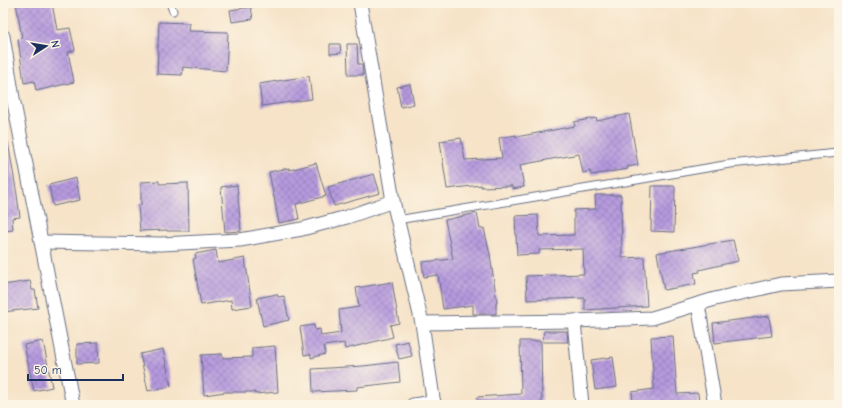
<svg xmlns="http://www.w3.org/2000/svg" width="842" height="408" font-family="'Comic Neue',sans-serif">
	<defs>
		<pattern id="building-cross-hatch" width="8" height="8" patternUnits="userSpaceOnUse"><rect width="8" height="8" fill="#b69ade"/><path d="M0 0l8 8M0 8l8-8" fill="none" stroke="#937eb7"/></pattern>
	</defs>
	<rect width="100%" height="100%" fill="#fcf5e5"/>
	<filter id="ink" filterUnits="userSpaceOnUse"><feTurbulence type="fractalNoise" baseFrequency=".025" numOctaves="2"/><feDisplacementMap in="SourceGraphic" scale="8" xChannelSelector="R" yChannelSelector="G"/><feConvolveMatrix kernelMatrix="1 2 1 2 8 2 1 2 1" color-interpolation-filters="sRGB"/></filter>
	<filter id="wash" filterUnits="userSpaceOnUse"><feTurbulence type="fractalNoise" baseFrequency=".012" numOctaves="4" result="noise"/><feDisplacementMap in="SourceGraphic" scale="16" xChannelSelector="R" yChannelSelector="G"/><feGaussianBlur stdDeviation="0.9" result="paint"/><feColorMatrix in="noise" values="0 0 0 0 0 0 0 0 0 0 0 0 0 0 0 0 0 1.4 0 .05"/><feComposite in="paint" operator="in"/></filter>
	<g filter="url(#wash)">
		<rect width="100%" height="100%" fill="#f6e3c8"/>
		<g id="blocks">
			<g fill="url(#building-cross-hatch)">
				<path d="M 16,3 L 52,3 L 57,30 L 70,28 L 75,50 L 68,52 L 74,82 L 36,91 L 34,81 L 24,83 L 18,39 L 22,38 Z"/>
				<path d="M 251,7 L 253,19 L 232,22 L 230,10 Z"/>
				<path d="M 159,22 L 189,23 L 188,31 L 228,32 L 226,71 L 183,67 L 182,75 L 157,74 Z"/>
				<path d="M 330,44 L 340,44 L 341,53 L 330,54 Z"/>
				<path d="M 347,44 L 357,44 L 358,64 L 362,64 L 363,75 L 348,75 Z"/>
				<path d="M 309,76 L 312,99 L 262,106 L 259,84 Z"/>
				<path d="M 410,84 L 414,104 L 401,107 L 397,87 Z"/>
				<path d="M 629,114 L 638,165 L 627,167 L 628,169 L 591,175 L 590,171 L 583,173 L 579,154 L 520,165 L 524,187 L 512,189 L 512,186 L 481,187 L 481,185 L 447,189 L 440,141 L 461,138 L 465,160 L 502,158 L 499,138 L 516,135 L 516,137 L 575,126 L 574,122 L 596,118 L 597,121 Z"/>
				<path d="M 8,142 L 17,195 L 20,217 L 12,218 L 13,230 L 3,231 L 3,143 Z"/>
				<path d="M 316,163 L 326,196 L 296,204 L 299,219 L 279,223 L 269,172 L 289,168 L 290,170 Z"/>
				<path d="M 374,174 L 380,193 L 334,206 L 328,187 Z"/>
				<path d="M 76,178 L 80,200 L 53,206 L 49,185 Z"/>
				<path d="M 159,181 L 159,184 L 188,183 L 189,231 L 167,231 L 167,230 L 140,231 L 138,205 L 141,205 L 141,182 Z"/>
				<path d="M 237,185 L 241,231 L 225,232 L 221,187 Z"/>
				<path d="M 652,186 L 675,186 L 674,232 L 651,231 Z"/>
				<path d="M 595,195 L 621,195 L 622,258 L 644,257 L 647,306 L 585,310 L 585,298 L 527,300 L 526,276 L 584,274 L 583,249 L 539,250 L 539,254 L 517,255 L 515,216 L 538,215 L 539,236 L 574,235 L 574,210 L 596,209 Z"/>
				<path d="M 477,213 L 480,229 L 484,228 L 490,255 L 497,302 L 496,302 L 496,314 L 473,314 L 473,305 L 443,309 L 438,275 L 424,277 L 422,262 L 453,259 L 445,220 Z"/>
				<path d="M 733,240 L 738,261 L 699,270 L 700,272 L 694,273 L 696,284 L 664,290 L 657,253 Z"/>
				<path d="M 216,250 L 218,263 L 245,258 L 252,306 L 232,309 L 231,300 L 201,305 L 193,259 L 196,258 L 195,254 Z"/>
				<path d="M 30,281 L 32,290 L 35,290 L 38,308 L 3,312 L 3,285 Z"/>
				<path d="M 392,282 L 399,323 L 390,325 L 393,337 L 345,349 L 344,343 L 324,346 L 325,354 L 311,358 L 311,354 L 304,355 L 300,327 L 314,325 L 315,330 L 320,329 L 321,336 L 341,333 L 339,310 L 359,307 L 356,288 Z"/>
				<path d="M 277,294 L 278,297 L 284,296 L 289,320 L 263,326 L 257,298 Z"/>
				<path d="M 769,316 L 772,336 L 715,343 L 713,323 Z"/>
				<path d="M 544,331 L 567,331 L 568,342 L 543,342 Z"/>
				<path d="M 673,336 L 677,394 L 698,393 L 699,405 L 633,405 L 632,392 L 654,389 L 651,337 Z"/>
				<path d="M 43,341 L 52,387 L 34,391 L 24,345 Z"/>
				<path d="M 408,341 L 412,356 L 399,359 L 395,344 Z"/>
				<path d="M 520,341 L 541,341 L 542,405 L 477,405 L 477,397 L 521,394 Z"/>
				<path d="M 98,343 L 99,363 L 77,364 L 77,344 Z"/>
				<path d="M 275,346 L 278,392 L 255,394 L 255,392 L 225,392 L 204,395 L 201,355 L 222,354 L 223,358 L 252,357 L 252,348 Z"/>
				<path d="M 163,349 L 171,386 L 148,391 L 140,354 Z"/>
				<path d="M 613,357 L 617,387 L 595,390 L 591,360 Z"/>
				<path d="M 398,362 L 400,382 L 357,387 L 357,390 L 313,392 L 312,369 L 363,366 Z"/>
			</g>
		</g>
	</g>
	<g filter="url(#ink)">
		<use href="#blocks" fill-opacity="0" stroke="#686e83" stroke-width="1"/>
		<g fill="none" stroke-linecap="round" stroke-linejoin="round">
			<g stroke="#686e83" stroke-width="9">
				<g id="service">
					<path d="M 170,3 L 173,11"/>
					<path d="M 397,220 L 631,181 L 730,164 L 837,153"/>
				</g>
			</g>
			<g stroke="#686e83" stroke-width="15">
				<g id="minor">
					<path d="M 360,3 L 393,201 L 422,323 L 434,405"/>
					<path d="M 3,36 L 13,98 L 73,405"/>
					<path d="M 41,242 L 161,244 L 240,240 L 302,229 L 347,217 L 393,201"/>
					<path d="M 698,304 L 715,405"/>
					<path d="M 574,321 L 582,405"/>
					<path d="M 422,323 L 574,321 L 652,318 L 715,299 L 781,284 L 839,281"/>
					<path d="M 413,405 L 434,402"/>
				</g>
			</g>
			<use href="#service" stroke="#fff" stroke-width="7"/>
			<use href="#minor" stroke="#fff" stroke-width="13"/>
		</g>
	</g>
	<rect width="842" height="408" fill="none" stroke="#fcf5e5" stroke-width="16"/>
	<g transform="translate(46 46) rotate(78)" stroke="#fcf5e5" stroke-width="3" paint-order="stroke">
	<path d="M0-3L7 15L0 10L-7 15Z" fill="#1b2f5e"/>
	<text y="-6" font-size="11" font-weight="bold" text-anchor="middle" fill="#1b2f5e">N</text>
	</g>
	<path d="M28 374v6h95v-6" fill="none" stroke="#1b2f5e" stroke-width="2"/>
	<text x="34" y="374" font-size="12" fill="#1b2f5e" stroke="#fcf5e5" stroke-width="3" paint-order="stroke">50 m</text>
</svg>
